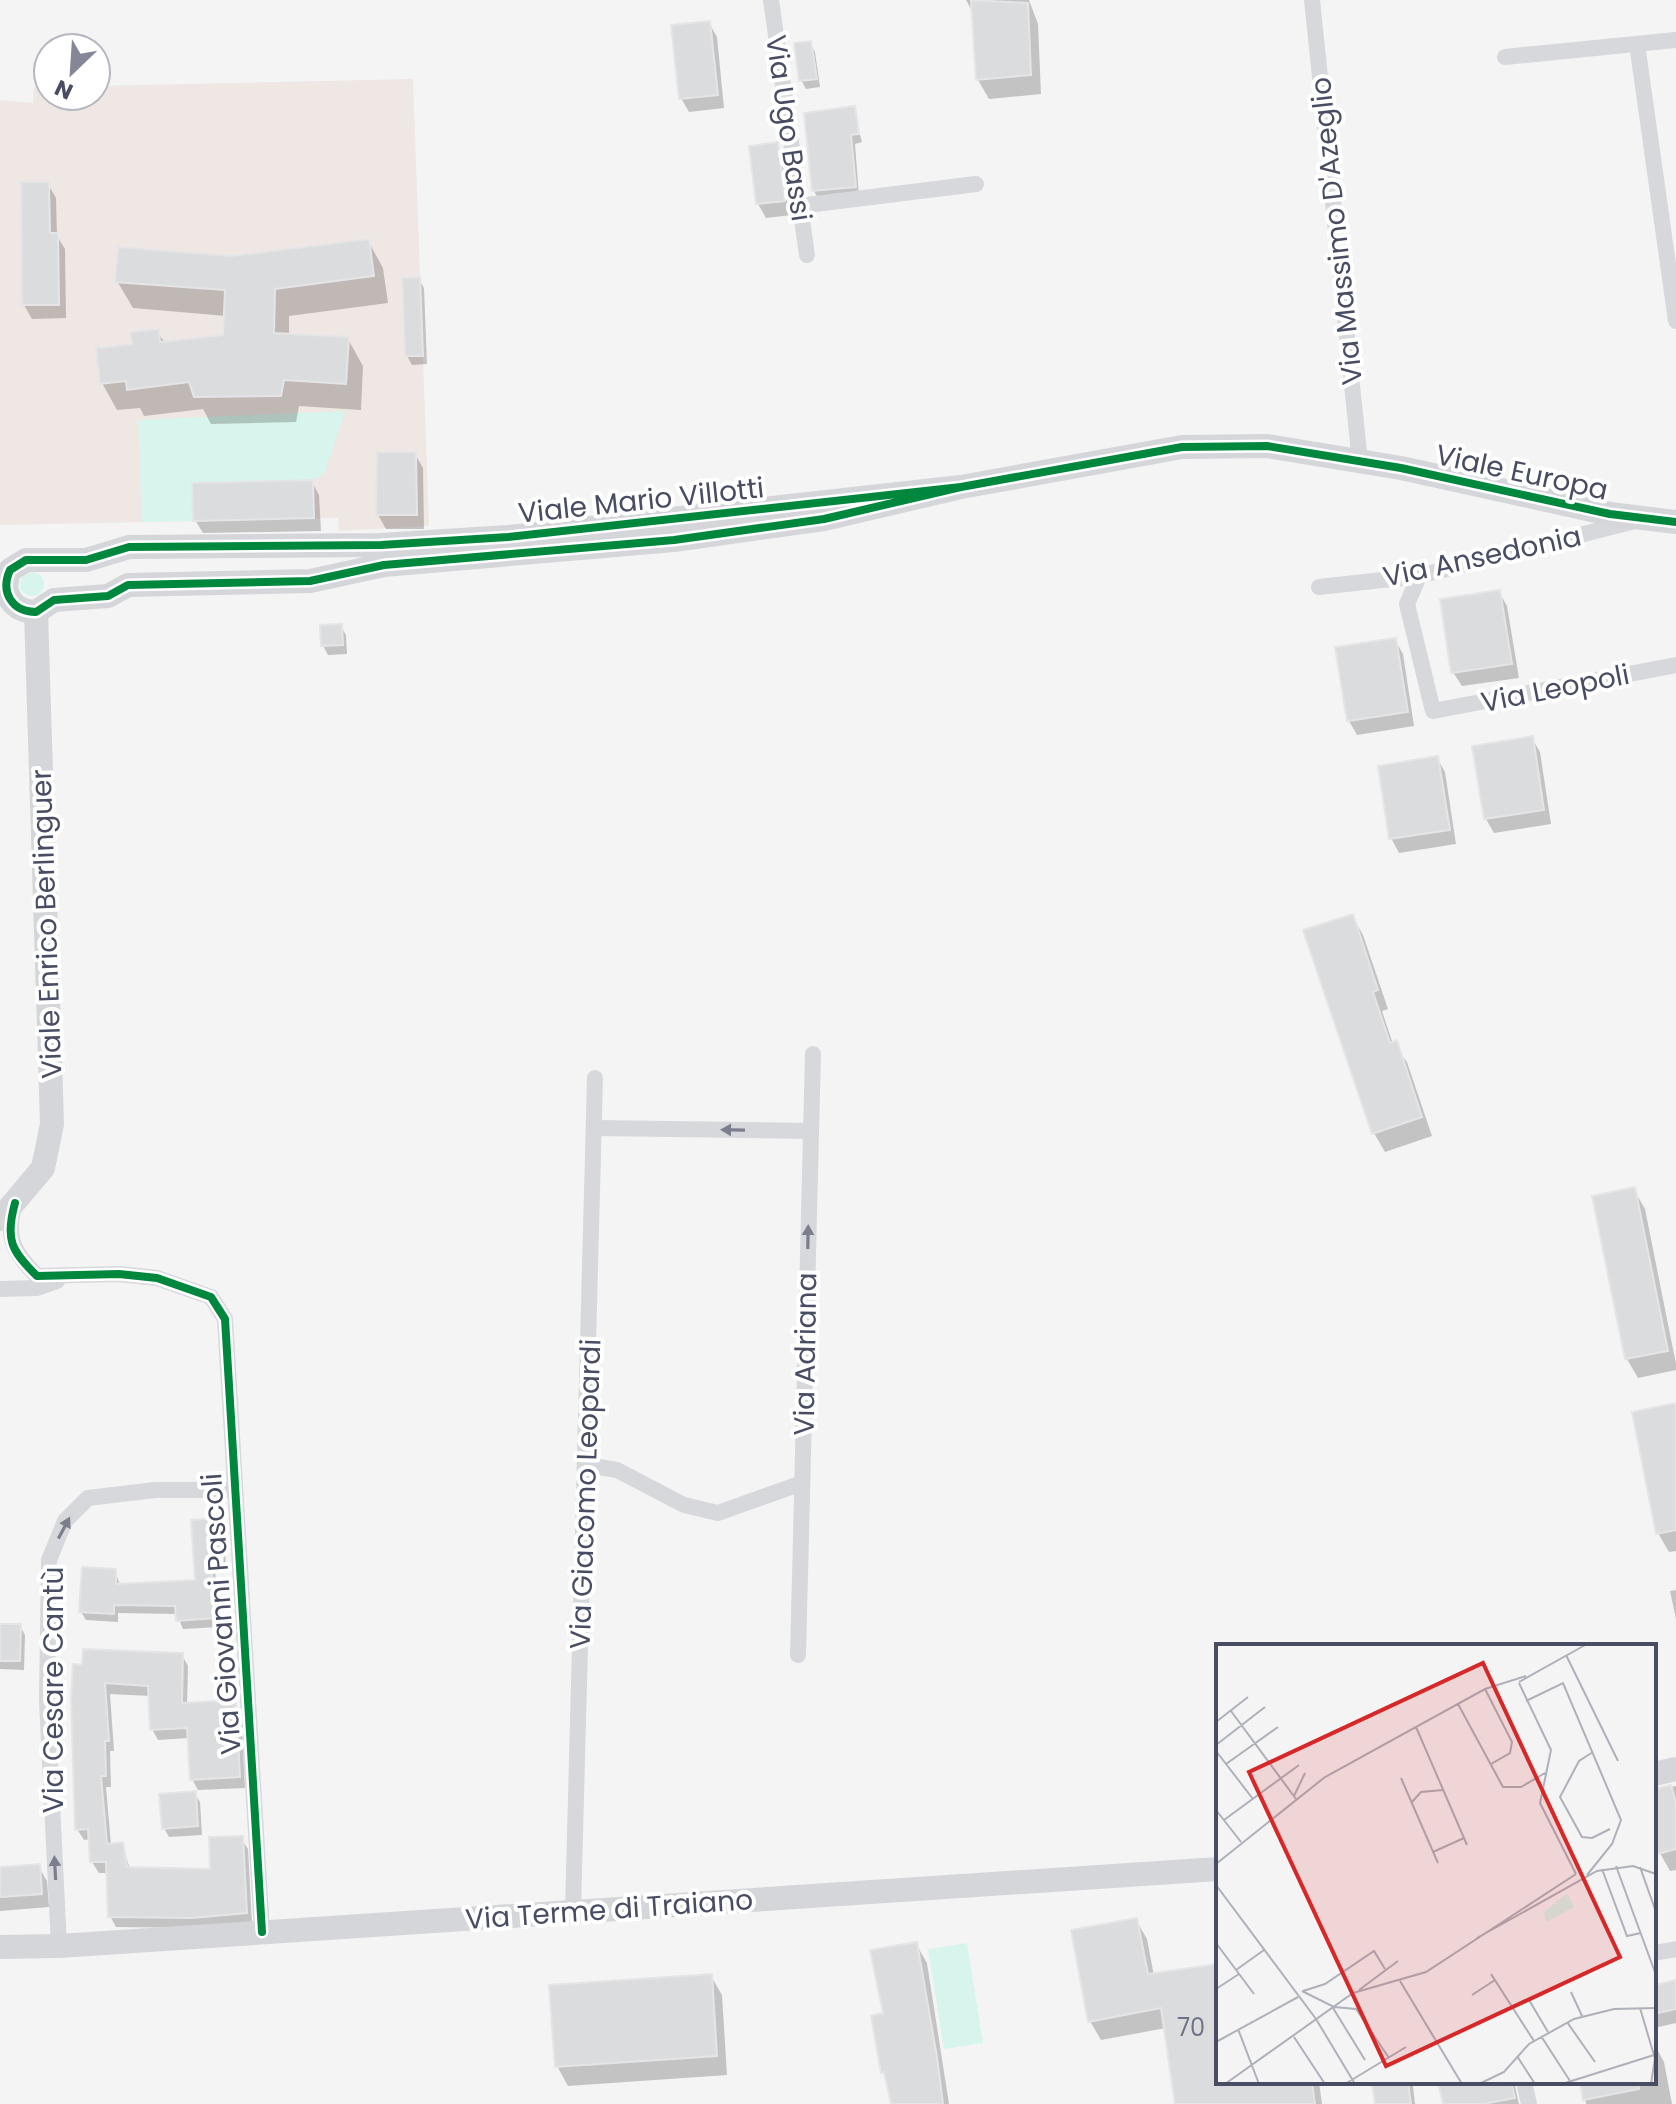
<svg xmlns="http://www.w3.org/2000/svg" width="1676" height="2104" font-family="Poppins,sans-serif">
	<rect width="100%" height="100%" fill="#f4f4f4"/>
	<path fill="#efe7e3" d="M 413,79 L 429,526 L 339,531 L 338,518 L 0,525 L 0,100 L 33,103 L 34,87 L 48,87 L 48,96 L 96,96 L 96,86 Z"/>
	<g fill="#d7f5ec">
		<path d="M 345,411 L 324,474 L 313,480 L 192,483 L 193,521 L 142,522 L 138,420 Z"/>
		<circle cx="32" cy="584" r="12"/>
		<path d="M 967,1943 L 983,2043 L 944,2049 L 928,1949 Z"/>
	</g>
	<g fill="#0003">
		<path d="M 966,0 L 1029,0 L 1038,24 L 1041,94 L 989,99 L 978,80 L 973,13 Z"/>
		<path d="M 709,23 L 717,37 L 724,108 L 689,112 L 681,98 Z"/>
		<path d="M 810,43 L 815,52 L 820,87 L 806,89 L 801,80 Z"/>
		<path d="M 853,108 L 862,142 L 855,144 L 859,196 L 819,200 L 814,191 L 806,115 Z"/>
		<path d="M 777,144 L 785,158 L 792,215 L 766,218 L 758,204 Z"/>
		<path d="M 48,184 L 56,198 L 57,236 L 65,249 L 66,318 L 32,319 L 24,305 Z"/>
		<path d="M 368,241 L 383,268 L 388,303 L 289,316 L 289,336 L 348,339 L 363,366 L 361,410 L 299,406 L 296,422 L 211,424 L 203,409 L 144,416 L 140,408 L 117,410 L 102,383 L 134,346 L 157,331 L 165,343 L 225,337 L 226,316 L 133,308 L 117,281 L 231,258 Z"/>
		<path d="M 419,279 L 424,288 L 427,364 L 412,365 L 407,356 Z"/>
		<path d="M 415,454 L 423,468 L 424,529 L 386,529 L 378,515 Z"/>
		<path d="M 312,482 L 319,495 L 321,531 L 203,533 L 195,520 Z"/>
		<path d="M 1499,592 L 1507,606 L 1519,678 L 1462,686 L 1453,672 Z"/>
		<path d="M 341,626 L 346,635 L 347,654 L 328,655 L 323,646 Z"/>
		<path d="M 1395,640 L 1403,654 L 1414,726 L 1357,735 L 1349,721 Z"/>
		<path d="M 1532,738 L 1540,752 L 1551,824 L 1494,833 L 1486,819 Z"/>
		<path d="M 1437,758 L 1445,772 L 1456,844 L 1399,853 L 1391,838 Z"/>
		<path d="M 1352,916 L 1363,935 L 1388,1009 L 1382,1011 L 1393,1044 L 1407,1062 L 1432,1136 L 1385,1152 L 1374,1133 Z"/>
		<path d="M 1634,1190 L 1645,1209 L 1676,1364 L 1676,1370 L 1638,1378 L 1627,1359 Z"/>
		<path d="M 1676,1405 L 1676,1551 L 1669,1552 L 1658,1533 Z"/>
		<path d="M 219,1520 L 224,1529 L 226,1568 L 215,1569 L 219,1627 L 183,1629 L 177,1614 L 118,1613 L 118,1622 L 86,1620 L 81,1612 L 115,1571 L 120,1585 L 197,1582 Z"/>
		<path d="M 1676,1590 L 1676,1619 L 1670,1591 Z"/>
		<path d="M 0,1626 L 20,1626 L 25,1635 L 24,1670 L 0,1669 Z"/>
		<path d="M 182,1655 L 188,1666 L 187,1705 L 234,1702 L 241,1713 L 245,1788 L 198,1790 L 192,1779 L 189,1738 L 158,1740 L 152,1729 L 151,1696 L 110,1694 L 114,1751 L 110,1751 L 111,1787 L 106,1787 L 111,1845 L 122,1844 L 130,1869 L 212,1871 L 241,1838 L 248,1849 L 252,1924 L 199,1928 L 116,1927 L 110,1916 L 108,1873 L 99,1873 L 92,1862 L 91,1839 L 84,1840 L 77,1829 L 75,1666 Z"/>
		<path d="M 1676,1786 L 1676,1870 L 1670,1871 L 1660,1853 L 1654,1831 L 1654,1790 Z"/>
		<path d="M 195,1794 L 200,1802 L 202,1835 L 169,1837 L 164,1828 Z"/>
		<path d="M 39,1867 L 47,1881 L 49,1907 L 0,1911 L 0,1869 Z"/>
		<path d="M 1136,1920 L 1147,1939 L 1154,1976 L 1218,1966 L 1218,2082 L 1319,2082 L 1322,2104 L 1177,2104 L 1166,2028 L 1101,2040 L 1090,2021 Z"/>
		<path d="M 916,1944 L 927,1963 L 949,2104 L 893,2104 L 883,2072 L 885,2015 Z"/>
		<path d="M 711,1976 L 722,1995 L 727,2075 L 568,2086 L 557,2066 Z"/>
		<path d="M 1676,1982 L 1676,2023 L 1654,2028 L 1654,1987 Z"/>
		<path d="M 1657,2049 L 1664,2062 L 1672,2104 L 1586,2104 L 1582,2082 L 1654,2082 Z"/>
		<path d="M 1375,2082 L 1434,2082 L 1413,2086 L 1415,2104 L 1378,2104 Z"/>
		<path d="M 1440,2082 L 1514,2082 L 1519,2104 L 1445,2104 Z"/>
	</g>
	<g fill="#dbdcde" stroke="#e5e5e7" stroke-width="2">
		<path d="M 971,0 L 1028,3 L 1031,75 L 976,80 Z"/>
		<path d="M 710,21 L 718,95 L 679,99 L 671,25 Z"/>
		<path d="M 811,41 L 817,79 L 799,81 L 794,43 Z"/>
		<path d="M 855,106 L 859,134 L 851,135 L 856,187 L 812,191 L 804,113 Z"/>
		<path d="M 778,142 L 785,201 L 756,204 L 749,146 Z"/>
		<path d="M 21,182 L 49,182 L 50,233 L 58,233 L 59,305 L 22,305 Z"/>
		<path d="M 369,239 L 374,276 L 275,289 L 274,333 L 349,337 L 346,384 L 284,380 L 281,396 L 194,397 L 189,382 L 127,390 L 126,381 L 100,384 L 96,348 L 132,344 L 130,332 L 159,329 L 160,342 L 223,335 L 225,290 L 115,282 L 118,247 L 231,256 Z"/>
		<path d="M 420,277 L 423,356 L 405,356 L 402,278 Z"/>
		<path d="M 377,452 L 416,452 L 417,515 L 376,515 Z"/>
		<path d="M 313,480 L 314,518 L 193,521 L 192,483 Z"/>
		<path d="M 1500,590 L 1512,664 L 1451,673 L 1440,599 Z"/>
		<path d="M 342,624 L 343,645 L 321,646 L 320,625 Z"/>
		<path d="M 1396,638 L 1408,712 L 1347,721 L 1335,647 Z"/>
		<path d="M 1533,736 L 1544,810 L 1484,819 L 1472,746 Z"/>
		<path d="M 1438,756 L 1450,830 L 1389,839 L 1378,766 Z"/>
		<path d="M 1353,914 L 1378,990 L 1373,992 L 1390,1043 L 1397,1040 L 1422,1117 L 1372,1134 L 1303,930 Z"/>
		<path d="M 1635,1187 L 1668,1351 L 1625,1359 L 1592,1196 Z"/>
		<path d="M 1676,1403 L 1676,1530 L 1656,1534 L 1632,1412 Z"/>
		<path d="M 220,1518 L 223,1560 L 211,1561 L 216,1618 L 176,1621 L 175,1606 L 114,1605 L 114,1614 L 79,1612 L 82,1567 L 116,1569 L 116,1584 L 195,1580 L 191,1520 Z"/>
		<path d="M 0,1624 L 21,1624 L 20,1661 L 0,1661 Z"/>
		<path d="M 83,1649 L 183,1653 L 182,1703 L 236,1700 L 240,1777 L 190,1780 L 187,1728 L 150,1730 L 148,1686 L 105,1683 L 109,1741 L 105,1741 L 106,1776 L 101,1776 L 107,1844 L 123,1842 L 127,1867 L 210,1869 L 209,1837 L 243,1836 L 247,1913 L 192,1918 L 108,1917 L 106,1862 L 90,1862 L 88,1829 L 75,1830 L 71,1699 L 73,1664 L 82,1665 Z"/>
		<path d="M 1671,1785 L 1676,1803 L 1676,1849 L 1658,1854 L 1654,1838 L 1654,1789 Z"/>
		<path d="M 196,1791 L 198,1826 L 162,1829 L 159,1794 Z"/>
		<path d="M 40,1864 L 42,1894 L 0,1897 L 0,1867 Z"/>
		<path d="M 1137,1918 L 1148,1974 L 1218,1964 L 1218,2082 L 1312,2082 L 1315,2104 L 1175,2104 L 1161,2008 L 1088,2022 L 1071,1930 Z"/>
		<path d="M 917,1942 L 937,2057 L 943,2104 L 891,2104 L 884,2072 L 881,2073 L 871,2016 L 883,2013 L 870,1950 Z"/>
		<path d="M 712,1974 L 717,2056 L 555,2067 L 549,1985 Z"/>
		<path d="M 1676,1980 L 1676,2009 L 1654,2014 L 1654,1985 Z"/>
		<path d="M 1372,2082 L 1408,2082 L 1411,2104 L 1375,2104 Z"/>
		<path d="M 1438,2082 L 1511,2082 L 1515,2098 L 1483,2104 L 1443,2104 Z"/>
		<path d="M 1580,2082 L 1638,2082 L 1639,2089 L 1583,2100 Z"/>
	</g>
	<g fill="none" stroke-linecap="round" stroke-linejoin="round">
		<g stroke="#d7d8db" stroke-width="16">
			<path d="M 771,0 L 807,255"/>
			<path d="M 1312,0 L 1360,462"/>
			<path d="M 1637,44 L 1676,321"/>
			<path d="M 1505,57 L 1676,40"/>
			<path d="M 799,206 L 976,184"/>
			<path d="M 1419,576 L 1407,604 L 1433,711 L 1676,665"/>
			<path d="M 1319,587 L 1419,576 L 1635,521"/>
			<path d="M 594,1128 L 811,1131"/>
			<path d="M 14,1207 C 5,1238 15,1254 37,1276 L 119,1274 L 157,1278 L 211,1297 L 225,1319 L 262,1932"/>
			<path d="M 0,1289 L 37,1288 L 57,1281"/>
			<path d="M 586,1465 L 617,1470 L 684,1505 L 718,1513 L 802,1483"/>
			<path d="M 798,1655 L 813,1054"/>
			<path d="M 573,1910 L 595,1078"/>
			<path d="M 59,1946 L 47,1701 L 49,1560 L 65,1521 L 88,1498 L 155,1490 L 235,1490"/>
			<path d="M 1654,1953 L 1676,1949"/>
			<path d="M 1524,2082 L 1529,2104"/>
		</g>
		<g stroke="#d5d6da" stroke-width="24">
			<path d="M 961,487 L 508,537 L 381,545 L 129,547 L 86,560 L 26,560 L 10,570 C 0,592 12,612 36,612 L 54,600 L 108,596 L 128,585 L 310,581 L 384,565 L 674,540 L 824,519 L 961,487 L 1182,447 L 1267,446 L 1401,468 L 1610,514 L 1676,522"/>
			<path d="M 0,1219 L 43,1168 L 52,1124 L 36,612"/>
			<path d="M 1654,1774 L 1676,1769"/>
			<path d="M 0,1947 L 59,1946 L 1218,1869"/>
		</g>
		<g stroke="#fff" stroke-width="13">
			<g id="cycleway">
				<path d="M 961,487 L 508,537 L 381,545 L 129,547 L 86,560 L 26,560 L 10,570 C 0,592 12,612 36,612 L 54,600 L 108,596 L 128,585 L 310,581 L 384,565 L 674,540 L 824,519 L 961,487 L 1182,447 L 1267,446 L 1401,468 L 1610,514 L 1676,522"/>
				<path d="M 15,1203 C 5,1239 11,1251 37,1276 L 119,1274 L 157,1278 L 211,1297 L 225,1319 L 262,1932"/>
			</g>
		</g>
		<use href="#cycleway" stroke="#00873e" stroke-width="8"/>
	</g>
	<defs><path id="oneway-solid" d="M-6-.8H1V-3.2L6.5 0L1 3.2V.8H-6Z" transform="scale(2)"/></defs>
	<g fill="#7a7e8d">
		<use href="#oneway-solid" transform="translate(733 1130) rotate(-179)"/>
		<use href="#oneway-solid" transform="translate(808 1237) rotate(-89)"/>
		<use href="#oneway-solid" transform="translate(64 1528) rotate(-62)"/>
		<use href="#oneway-solid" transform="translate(55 1868) rotate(-93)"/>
	</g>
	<g text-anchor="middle" stroke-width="8" stroke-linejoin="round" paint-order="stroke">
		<g font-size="24" fill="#6e7283">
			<text x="1191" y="2036">70</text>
		</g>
		<g font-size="28" fill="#484d63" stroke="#fff">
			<text transform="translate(789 128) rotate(82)" y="10">Via Ugo Bassi</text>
			<text transform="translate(1336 231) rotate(-96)" y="10">Via Massimo D'Azeglio</text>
			<text transform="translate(1522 472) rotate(12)" y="10">Viale Europa</text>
			<text transform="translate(641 500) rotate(-6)" y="10">Viale Mario Villotti</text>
			<text transform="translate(1482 556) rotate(-12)" y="10">Via Ansedonia</text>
			<text transform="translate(1555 688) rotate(-11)" y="10">Via Leopoli</text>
			<text transform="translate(46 924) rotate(-92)" y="10">Viale Enrico Berlinguer</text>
			<text transform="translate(805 1354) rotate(-89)" y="10">Via Adriana</text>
			<text transform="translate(585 1494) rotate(-88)" y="10">Via Giacomo Leopardi</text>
			<text transform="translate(221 1614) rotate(-94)" y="10">Via Giovanni Pascoli</text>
			<text transform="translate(53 1690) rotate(-90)" y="10">Via Cesare Cantù</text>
			<text transform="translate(609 1909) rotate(-4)" y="10">Via Terme di Traiano</text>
		</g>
	</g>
	<g transform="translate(1216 1644)">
		<rect width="440" height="440" fill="#f4f4f4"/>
		<path d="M 351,249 L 358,263 L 330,278 L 328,268 Z" fill="#d7f5ec"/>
		<path fill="none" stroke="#afb1ba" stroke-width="2" d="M 350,11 L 402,117M 303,38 L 371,0M 303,39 L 335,106 L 324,159 L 360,230M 269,45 L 296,98 L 294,109 L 275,120M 310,57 L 347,39 L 405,176 L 396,200 L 371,231M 242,60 L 287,143 L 305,143 L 329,129M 15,67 L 80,155M 0,78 L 32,53M 200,83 L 251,201M 0,101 L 49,63M 0,107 L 37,155M 377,108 L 363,117 L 344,153 L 366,193 L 376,194 L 394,185M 10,120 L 62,83M 185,134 L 222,219M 78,152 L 89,129M 196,158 L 205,148 L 227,146M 0,166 L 25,198M 8,176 L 83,121M 217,208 L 248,194M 0,220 L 109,133 L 269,45 L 310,32M 400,222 L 440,331M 424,223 L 440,268M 386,225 L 411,292 L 425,289M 0,241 L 100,375 L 139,440M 261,294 L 381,227 L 417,222 L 440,230M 0,299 L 38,350M 20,326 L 48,306M 275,330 L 318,397M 184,337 L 246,440M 0,345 L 23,330M 143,346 L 182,317M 86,347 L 118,363 L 140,365 L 173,414M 87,347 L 109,340 L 158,307 L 169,325M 355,348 L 366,372M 256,351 L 279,336M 313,356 L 332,388M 117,364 L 149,416M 424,364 L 440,418M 351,378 L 379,418M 22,385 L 43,440M 325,392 L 354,437M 78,393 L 109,440M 0,398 L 82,353M 301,412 L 319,440M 9,440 L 137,349 L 210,328 L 360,230M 129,440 L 190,403M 263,440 L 288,428 L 313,400 L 358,375 L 398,365 L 440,364M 346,440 L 438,411M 435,440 L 440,407"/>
		<path fill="#d62828" fill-opacity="0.15" stroke="#d62828" stroke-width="4" d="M 267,19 L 404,313 L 170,422 L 33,128 Z"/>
		<rect width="440" height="440" fill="none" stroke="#484d63" stroke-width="4"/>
	</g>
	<g transform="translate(72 72) rotate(205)"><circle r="38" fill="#ffffff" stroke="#b6b8c1" stroke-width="2"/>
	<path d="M0-6L14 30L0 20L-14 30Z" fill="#848796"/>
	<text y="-12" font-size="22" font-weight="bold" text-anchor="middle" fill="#484d63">N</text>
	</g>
</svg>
